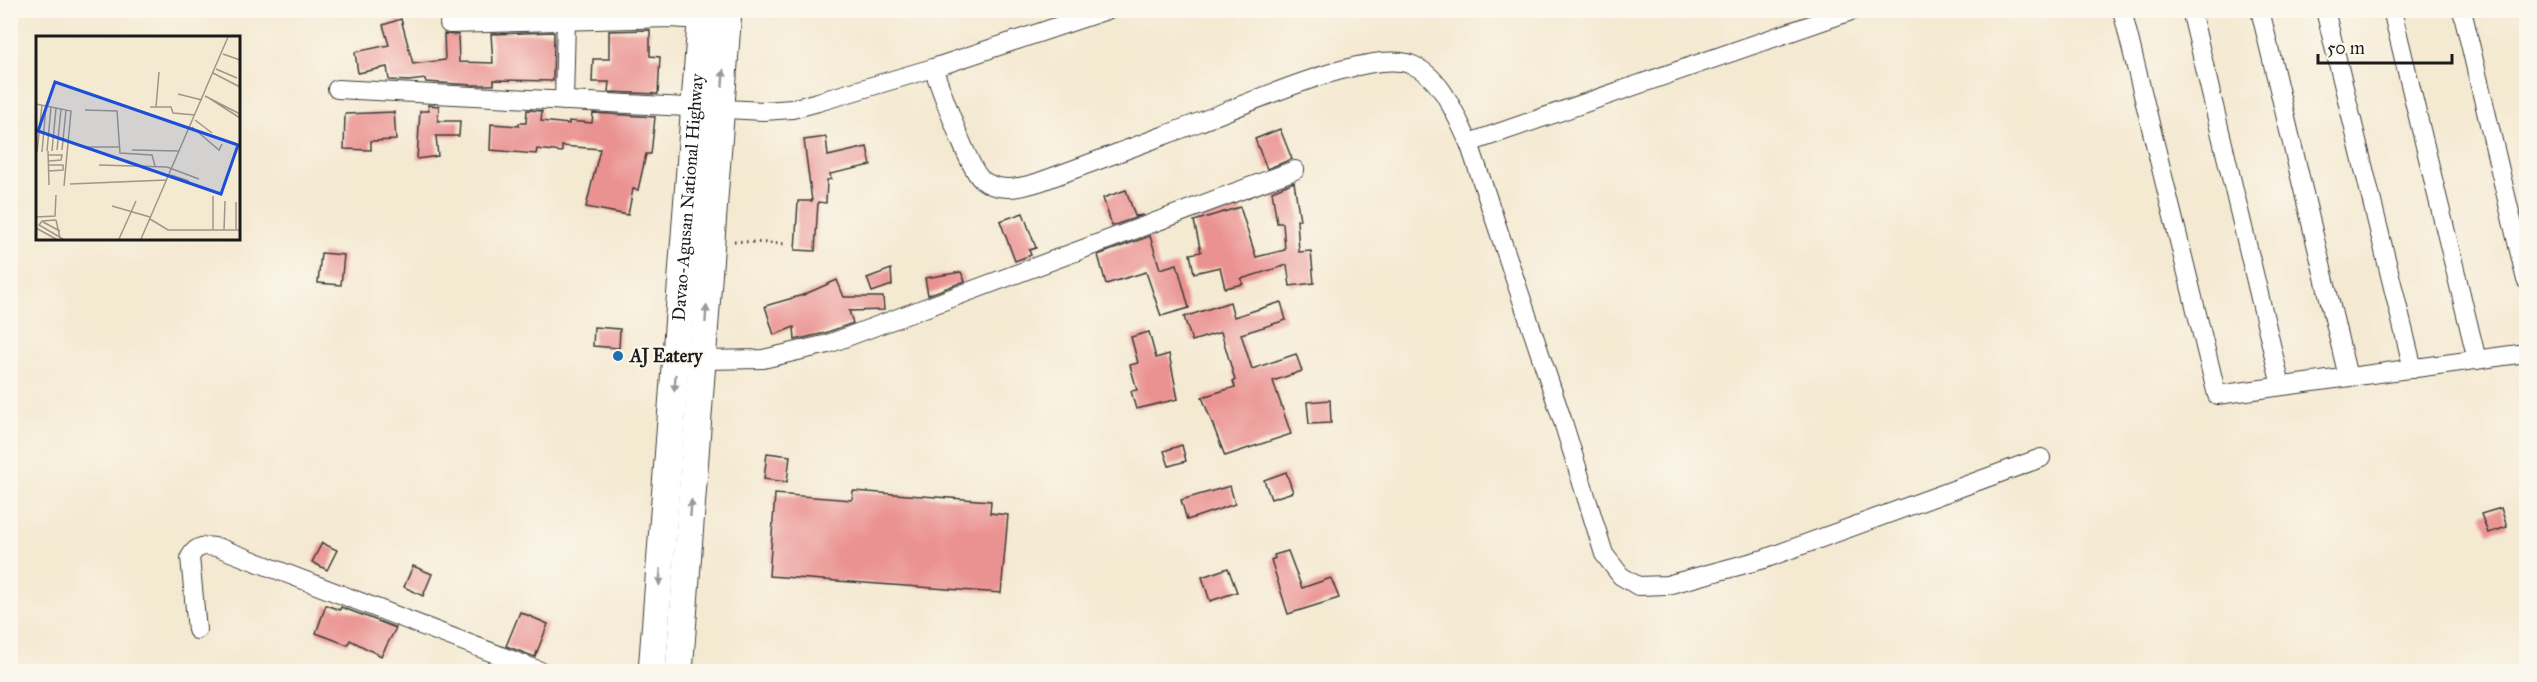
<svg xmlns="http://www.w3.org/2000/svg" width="2537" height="682" font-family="'IM FELL Great Primer',serif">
	<rect width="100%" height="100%" fill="#fbf7ec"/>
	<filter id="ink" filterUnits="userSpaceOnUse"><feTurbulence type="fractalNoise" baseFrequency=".0167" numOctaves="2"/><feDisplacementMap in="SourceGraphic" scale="12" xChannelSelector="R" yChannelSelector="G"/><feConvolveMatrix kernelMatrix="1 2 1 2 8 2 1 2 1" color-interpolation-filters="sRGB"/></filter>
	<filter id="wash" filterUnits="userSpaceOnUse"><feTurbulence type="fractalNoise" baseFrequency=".008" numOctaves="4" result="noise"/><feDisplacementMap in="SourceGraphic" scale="24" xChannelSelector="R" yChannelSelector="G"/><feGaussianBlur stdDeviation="1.35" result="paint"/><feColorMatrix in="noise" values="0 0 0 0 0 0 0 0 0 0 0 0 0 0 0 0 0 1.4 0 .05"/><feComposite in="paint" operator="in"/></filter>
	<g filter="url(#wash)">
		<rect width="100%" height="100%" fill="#f4e9d1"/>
		<g id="blocks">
			<g fill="#ea9291">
				<path d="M 401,19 L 413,64 L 445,60 L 444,34 L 458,35 L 459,62 L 493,63 L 491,34 L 554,32 L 553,81 L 494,80 L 494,85 L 473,85 L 426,82 L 425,79 L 409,81 L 389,80 L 387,67 L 358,73 L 355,52 L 389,45 L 383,25 Z"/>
				<path d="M 650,30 L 650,56 L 660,57 L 658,94 L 608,92 L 609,82 L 592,82 L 593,59 L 609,59 L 609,31 Z"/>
				<path d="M 428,105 L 439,106 L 438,121 L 460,121 L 459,136 L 436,136 L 438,156 L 417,159 L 420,111 L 429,111 Z"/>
				<path d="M 527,110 L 542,111 L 541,121 L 569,124 L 569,121 L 592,123 L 593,113 L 655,117 L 651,154 L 646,154 L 638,190 L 633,189 L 628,215 L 586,207 L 600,149 L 562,146 L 562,152 L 537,149 L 536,154 L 490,150 L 491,124 L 519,126 L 519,123 L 526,123 Z"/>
				<path d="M 394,112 L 396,140 L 371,141 L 371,150 L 344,149 L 345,114 Z"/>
				<path d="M 1280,129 L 1292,159 L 1267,169 L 1255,139 Z"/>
				<path d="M 826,137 L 828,156 L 867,147 L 871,165 L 830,174 L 831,179 L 827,180 L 826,203 L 818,202 L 815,251 L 795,250 L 798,201 L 812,201 L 804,140 Z"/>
				<path d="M 1294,182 L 1300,220 L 1297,220 L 1299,252 L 1311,251 L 1314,283 L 1290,286 L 1287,265 L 1241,279 L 1243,284 L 1225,288 L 1220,267 L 1194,273 L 1190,254 L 1201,252 L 1194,221 L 1240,207 L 1256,257 L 1285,250 L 1283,223 L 1277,223 L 1272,191 Z"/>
				<path d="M 1126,190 L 1135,216 L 1143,215 L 1112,226 L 1103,198 Z"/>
				<path d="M 1023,213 L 1036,248 L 1029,250 L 1031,255 L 1015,261 L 1000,221 Z"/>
				<path d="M 1150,236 L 1160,269 L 1177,264 L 1189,308 L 1161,316 L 1146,272 L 1106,284 L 1098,255 Z"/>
				<path d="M 321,253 L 344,255 L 341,285 L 318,283 Z"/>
				<path d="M 891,269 L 892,285 L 872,292 L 867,278 Z"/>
				<path d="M 961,272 L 965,281 L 928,295 L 925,278 Z"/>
				<path d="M 837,280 L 844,297 L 883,297 L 884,310 L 849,311 L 853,323 L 825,333 L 795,340 L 794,327 L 774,335 L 765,306 L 803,295 Z"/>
				<path d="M 1230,302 L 1234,317 L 1281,302 L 1286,320 L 1241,334 L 1252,369 L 1296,354 L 1302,371 L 1273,381 L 1291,434 L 1225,456 L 1202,397 L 1235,387 L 1233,381 L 1235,380 L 1221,332 L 1192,341 L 1184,317 Z"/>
				<path d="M 594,327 L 620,329 L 619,348 L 593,346 Z"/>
				<path d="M 1149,332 L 1156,358 L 1169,354 L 1178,399 L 1136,409 L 1131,391 L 1137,390 L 1130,365 L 1138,363 L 1131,337 Z"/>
				<path d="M 1330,400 L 1331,423 L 1309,424 L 1307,402 Z"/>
				<path d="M 1182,445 L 1186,461 L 1169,466 L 1164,451 Z"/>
				<path d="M 767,453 L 790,456 L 787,482 L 764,479 Z"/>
				<path d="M 1286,472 L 1293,492 L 1271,499 L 1264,480 Z"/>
				<path d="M 1230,486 L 1235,504 L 1187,520 L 1181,500 Z"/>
				<path d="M 853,491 L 991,501 L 990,513 L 1008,515 L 1001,593 L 769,576 L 775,494 L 852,500 Z"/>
				<path d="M 2501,508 L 2507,527 L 2488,533 L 2481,514 Z"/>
				<path d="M 322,543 L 337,550 L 327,570 L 312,562 Z"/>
				<path d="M 1288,551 L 1302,588 L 1331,578 L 1339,598 L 1288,614 L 1271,560 L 1275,558 L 1274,555 Z"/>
				<path d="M 413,566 L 432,574 L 423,596 L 404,587 Z"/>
				<path d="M 1228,568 L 1237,592 L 1210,601 L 1202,577 Z"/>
				<path d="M 326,605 L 340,610 L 341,607 L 396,628 L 381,656 L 350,640 L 348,645 L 316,633 Z"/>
				<path d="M 520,612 L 548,624 L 535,657 L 506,646 Z"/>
			</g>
		</g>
	</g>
	<g filter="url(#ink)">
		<use href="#blocks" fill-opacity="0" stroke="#3c3b37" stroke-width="1.5"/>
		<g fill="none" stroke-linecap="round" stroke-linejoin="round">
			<g stroke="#3c3b37" stroke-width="20">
				<g id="minor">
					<path d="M 2122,10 L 2217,395 L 2526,353"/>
					<path d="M 2191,10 L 2281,386"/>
					<path d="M 2260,10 L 2348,377"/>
					<path d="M 2325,10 L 2413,369"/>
					<path d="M 2392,10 L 2477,360"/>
					<path d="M 2462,10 L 2526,280"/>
					<path d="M 449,24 L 671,18 L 701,20"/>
					<path d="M 933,68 C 941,89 968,167 981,179 C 998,193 1020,188 1039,182 C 1092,163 1144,143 1197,123 C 1242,106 1367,49 1410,64 C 1442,76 1456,116 1469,143 L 1563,422 L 1604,554 L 1621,576 L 1638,586 L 1667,585 L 1764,559 L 2041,458"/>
					<path d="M 337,89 L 764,111 L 792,109 L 818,102 L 933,68 L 1107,10"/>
					<path d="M 564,101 L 566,20"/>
					<path d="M 1469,143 L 1854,10"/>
					<path d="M 703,360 L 763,359 L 828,344 L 1295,170"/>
					<path d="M 197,630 L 190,557 C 197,544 207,545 220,548 L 543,672"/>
				</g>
			</g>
			<g stroke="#3c3b37" stroke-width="29">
				<g id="highway">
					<path id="s1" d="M 652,672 L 702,10"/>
					<path d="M 679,672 L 728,10"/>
				</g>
			</g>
			<path stroke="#3c3b37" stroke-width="3" stroke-dasharray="1.5 4.5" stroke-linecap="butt" d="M 734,241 L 786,244"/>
			<use href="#minor" stroke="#fff" stroke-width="18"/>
			<use href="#highway" stroke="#fff" stroke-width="27"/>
		</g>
		<defs><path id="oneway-solid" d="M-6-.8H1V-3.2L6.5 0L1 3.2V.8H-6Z" transform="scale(1.5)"/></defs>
		<g fill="#999">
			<use href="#oneway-solid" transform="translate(723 78) rotate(-86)"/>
			<use href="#oneway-solid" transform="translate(706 314) rotate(-86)"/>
			<use href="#oneway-solid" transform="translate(675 383) rotate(94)"/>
			<use href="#oneway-solid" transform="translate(691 508) rotate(-86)"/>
			<use href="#oneway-solid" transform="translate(660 577) rotate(95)"/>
		</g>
	</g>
	<circle fill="#1f6fb2" stroke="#fbf7ec" stroke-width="2" cx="618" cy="356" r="6"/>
	<g text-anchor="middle" stroke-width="4.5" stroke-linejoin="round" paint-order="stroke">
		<g font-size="18" fill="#1c1c1c" stroke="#fbf7ec">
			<text dy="6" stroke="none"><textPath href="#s1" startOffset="476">Davao-Agusan National Highway</textPath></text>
		</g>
		<g font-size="18" font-weight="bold" fill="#1c1c1c" stroke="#fbf7ec" text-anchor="start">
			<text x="630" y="362">AJ Eatery</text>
		</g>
	</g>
	<g transform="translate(36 36)">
		<rect width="204" height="204" fill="#f4e9d1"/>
		<path fill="none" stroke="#9e9789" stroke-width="1.5" d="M 187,18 L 204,24M 180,33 L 201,42M 177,37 L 204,51M 142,58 L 166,64M 169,60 L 204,78M 173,62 L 204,82M 0,68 L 35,75 L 28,150M 114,71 L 135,71 L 137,77 L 159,79M 120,71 L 123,36M 49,74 L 81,75 L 84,117 L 116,119 L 119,130M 159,84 L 176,97M 156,91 L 183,114 L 186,108M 48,111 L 83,111M 21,114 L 25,73M 26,114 L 30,74M 96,114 L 143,115M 11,115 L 15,71M 12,115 L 13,149M 16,115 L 20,72M 1,116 L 6,69M 6,116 L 10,70M 12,119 L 26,119 L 25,124 L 13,125M 12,129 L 27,129 L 27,134 L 13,135M 63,129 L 131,131 L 163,143M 135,139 L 153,145M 34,148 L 130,144M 177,160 L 177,194M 76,170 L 114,181M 0,181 L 19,180 L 20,159M 114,183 L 132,194 L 204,194M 20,184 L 6,185 L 3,189 L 27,203M 20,184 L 24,202M 7,186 L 24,195M 0,192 L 20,203M 188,194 L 189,165M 200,194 L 200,166M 83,203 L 100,165M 105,203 L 192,1"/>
		<path fill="#1d4ed8" fill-opacity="0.15" stroke="#1d4ed8" stroke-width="3" d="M 19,46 L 202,109 L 185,158 L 2,95 Z"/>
		<rect width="204" height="204" fill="none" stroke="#1c1c1c" stroke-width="3"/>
	</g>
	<rect width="2537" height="682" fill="none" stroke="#fbf7ec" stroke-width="36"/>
	<path d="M2318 54v9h134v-9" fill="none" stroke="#1c1c1c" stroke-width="3"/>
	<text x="2327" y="54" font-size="18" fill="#1c1c1c" stroke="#fbf7ec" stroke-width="4.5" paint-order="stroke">50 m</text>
</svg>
